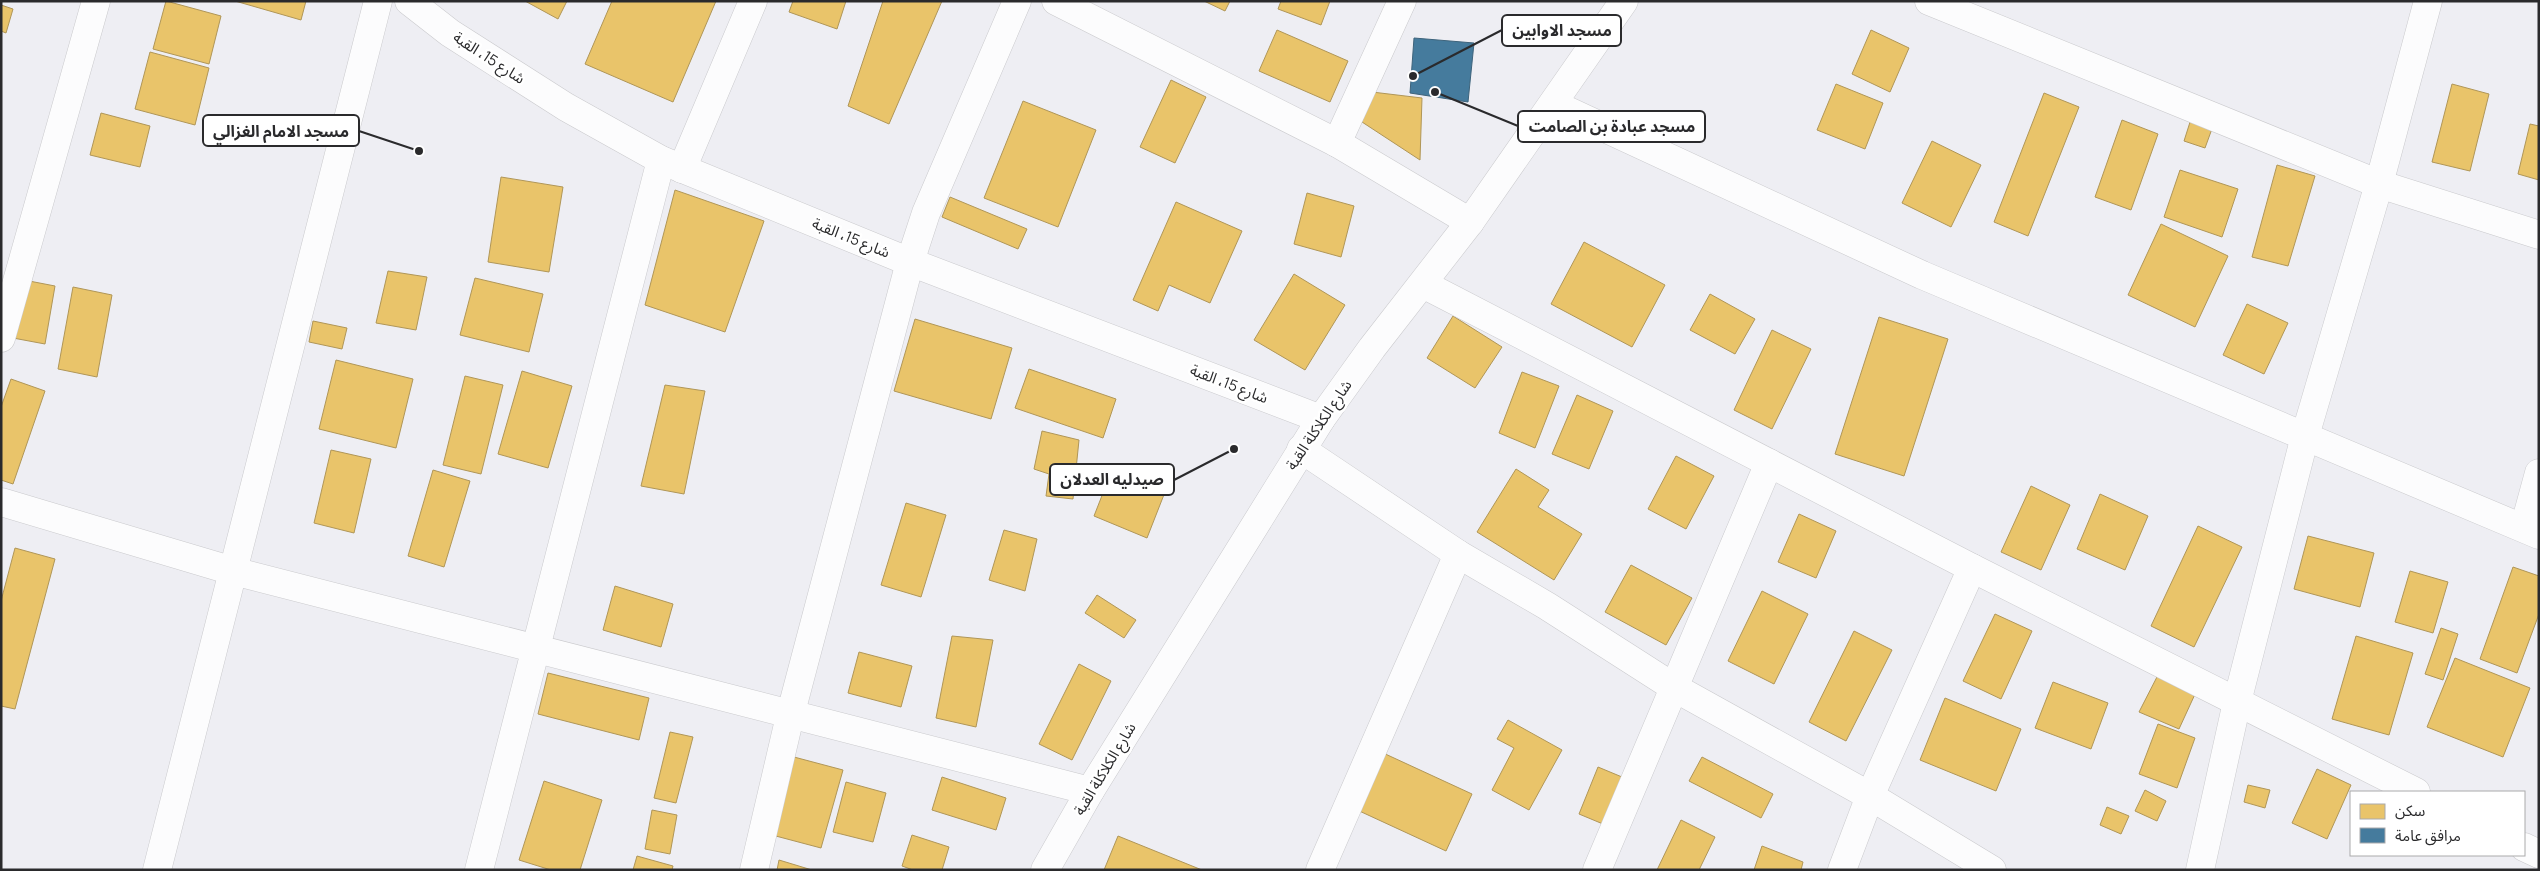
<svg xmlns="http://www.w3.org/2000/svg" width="2540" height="871" font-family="Manrope,'Noto Sans Arabic',sans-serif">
	<rect width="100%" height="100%" fill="#eeeef3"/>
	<g fill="#e9c46a" stroke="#b09657">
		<path d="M 166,1 L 221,16 L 209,64 L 153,49 Z"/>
		<path d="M 235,1 L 306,1 L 301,20 Z"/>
		<path d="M 525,1 L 567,1 L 558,19 Z"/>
		<path d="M 612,1 L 716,1 L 673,102 L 585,64 Z"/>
		<path d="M 793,1 L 846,1 L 837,29 L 789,12 Z"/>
		<path d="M 883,1 L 942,1 L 889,124 L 848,106 Z"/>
		<path d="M 1204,1 L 1230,1 L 1225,11 Z"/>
		<path d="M 1281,1 L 1330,1 L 1321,25 L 1278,9 Z"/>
		<path d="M 1,5 L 13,9 L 6,33 L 1,31 Z"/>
		<path d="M 1277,30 L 1348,61 L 1330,102 L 1259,71 Z"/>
		<path d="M 1871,30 L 1909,48 L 1890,92 L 1852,74 Z"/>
		<path d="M 150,52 L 209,68 L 195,125 L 135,109 Z"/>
		<path d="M 1171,80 L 1206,97 L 1175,163 L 1140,147 Z"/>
		<path d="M 1836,84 L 1883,103 L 1865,149 L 1817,130 Z"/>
		<path d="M 2452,84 L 2489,94 L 2470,171 L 2432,162 Z"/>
		<path d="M 1372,92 L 1422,98 L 1420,160 L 1362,122 Z"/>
		<path d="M 2044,93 L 2079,107 L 2028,236 L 1994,222 Z"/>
		<path d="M 1023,101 L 1096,130 L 1058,227 L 984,198 Z"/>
		<path d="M 101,113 L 150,126 L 140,167 L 90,155 Z"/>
		<path d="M 2191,119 L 2213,126 L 2205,148 L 2184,141 Z"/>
		<path d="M 2122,120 L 2158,134 L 2131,210 L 2095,197 Z"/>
		<path d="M 2530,124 L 2539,126 L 2539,180 L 2518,174 Z"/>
		<path d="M 1932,141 L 1981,165 L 1951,227 L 1902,203 Z"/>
		<path d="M 2277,165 L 2315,176 L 2288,266 L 2252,257 Z"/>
		<path d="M 2180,170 L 2238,189 L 2222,237 L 2164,217 Z"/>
		<path d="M 501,177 L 563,187 L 549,272 L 488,262 Z"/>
		<path d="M 675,190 L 764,221 L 725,332 L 645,305 Z"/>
		<path d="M 1307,193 L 1354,206 L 1341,257 L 1294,244 Z"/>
		<path d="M 950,197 L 1027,229 L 1018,249 L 942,217 Z"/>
		<path d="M 1176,202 L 1242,231 L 1210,303 L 1169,285 L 1158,311 L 1133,300 Z"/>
		<path d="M 2161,224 L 2228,256 L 2195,327 L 2128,295 Z"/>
		<path d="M 1584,242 L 1665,285 L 1632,347 L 1551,304 Z"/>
		<path d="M 388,271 L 427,277 L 416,330 L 376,323 Z"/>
		<path d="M 1294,274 L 1345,305 L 1305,370 L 1254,340 Z"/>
		<path d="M 475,278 L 543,294 L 529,352 L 460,335 Z"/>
		<path d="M 24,280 L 55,286 L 45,344 L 13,338 Z"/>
		<path d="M 73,287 L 112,295 L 97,377 L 58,369 Z"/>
		<path d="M 1710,294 L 1755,319 L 1735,354 L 1690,330 Z"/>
		<path d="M 2247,304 L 2288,323 L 2264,374 L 2223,355 Z"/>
		<path d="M 1453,316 L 1502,347 L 1475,388 L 1427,358 Z"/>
		<path d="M 1879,317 L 1948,339 L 1904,476 L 1835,454 Z"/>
		<path d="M 915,319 L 1012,348 L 991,419 L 894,391 Z"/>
		<path d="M 313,321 L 347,328 L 342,349 L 309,342 Z"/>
		<path d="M 1772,330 L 1811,349 L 1772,429 L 1734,410 Z"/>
		<path d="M 336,360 L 413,379 L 396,448 L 319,429 Z"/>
		<path d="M 1029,369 L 1116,399 L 1103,438 L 1015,408 Z"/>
		<path d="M 522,371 L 572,386 L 548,468 L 498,454 Z"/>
		<path d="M 1522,372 L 1559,386 L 1535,448 L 1499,433 Z"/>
		<path d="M 465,376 L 503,385 L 481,474 L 443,465 Z"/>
		<path d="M 11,379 L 45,391 L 13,484 L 1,480 L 1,407 Z"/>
		<path d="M 665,385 L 705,391 L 684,494 L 641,486 Z"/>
		<path d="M 1577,395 L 1613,411 L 1589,469 L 1552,454 Z"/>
		<path d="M 1042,431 L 1079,440 L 1073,499 L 1046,496 L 1049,474 L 1034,469 Z"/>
		<path d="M 331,450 L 371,459 L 354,533 L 314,523 Z"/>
		<path d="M 1676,456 L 1714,476 L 1686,529 L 1648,509 Z"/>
		<path d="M 1516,469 L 1549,490 L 1538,507 L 1582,534 L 1554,580 L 1477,532 Z"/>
		<path d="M 433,470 L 470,481 L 444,567 L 408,556 Z"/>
		<path d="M 1112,470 L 1165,492 L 1147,538 L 1094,516 Z"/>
		<path d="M 2031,486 L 2070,505 L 2041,570 L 2001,552 Z"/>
		<path d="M 2100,494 L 2148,516 L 2125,570 L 2077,549 Z"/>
		<path d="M 906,503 L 946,515 L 921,597 L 881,585 Z"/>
		<path d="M 1799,514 L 1836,531 L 1816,578 L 1778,562 Z"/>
		<path d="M 2198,526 L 2242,547 L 2194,647 L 2151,626 Z"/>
		<path d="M 1004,530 L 1037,539 L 1025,591 L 989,580 Z"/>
		<path d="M 2308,536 L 2374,553 L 2360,607 L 2294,589 Z"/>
		<path d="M 15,548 L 55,559 L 15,709 L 1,706 L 1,601 Z"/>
		<path d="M 1631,565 L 1692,598 L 1666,645 L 1605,612 Z"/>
		<path d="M 2513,567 L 2539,576 L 2539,614 L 2517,673 L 2480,659 Z"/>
		<path d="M 2410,571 L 2448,582 L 2433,633 L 2395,622 Z"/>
		<path d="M 615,586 L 673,604 L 661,647 L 603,630 Z"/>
		<path d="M 1762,591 L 1808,614 L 1774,684 L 1728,661 Z"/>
		<path d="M 1097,595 L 1136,620 L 1124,638 L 1085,613 Z"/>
		<path d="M 1995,614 L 2032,631 L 2001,699 L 1963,681 Z"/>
		<path d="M 2441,628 L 2458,634 L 2443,680 L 2425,674 Z"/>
		<path d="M 1854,631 L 1892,650 L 1846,741 L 1809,722 Z"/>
		<path d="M 952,636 L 993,640 L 976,727 L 936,718 Z"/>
		<path d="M 2356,636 L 2413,653 L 2389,735 L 2332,719 Z"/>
		<path d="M 859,652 L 912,666 L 901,707 L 848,693 Z"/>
		<path d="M 2455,658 L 2530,688 L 2503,757 L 2427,727 Z"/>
		<path d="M 1079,664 L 1111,681 L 1072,760 L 1039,744 Z"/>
		<path d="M 548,673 L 649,698 L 639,740 L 538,714 Z"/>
		<path d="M 2159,673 L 2196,692 L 2179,729 L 2139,712 Z"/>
		<path d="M 2053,682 L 2108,703 L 2091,749 L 2035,728 Z"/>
		<path d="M 1945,698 L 2021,729 L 1996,791 L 1920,760 Z"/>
		<path d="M 1508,720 L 1562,750 L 1529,810 L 1492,790 L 1514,748 L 1497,739 Z"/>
		<path d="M 2158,724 L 2195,738 L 2177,788 L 2139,774 Z"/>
		<path d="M 670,732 L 693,737 L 676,803 L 654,798 Z"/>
		<path d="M 1381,752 L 1472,794 L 1446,851 L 1355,809 Z"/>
		<path d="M 794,757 L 843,770 L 821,848 L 772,835 Z"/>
		<path d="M 1702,757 L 1773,794 L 1761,818 L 1689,781 Z"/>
		<path d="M 1598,767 L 1622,777 L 1603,824 L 1579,814 Z"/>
		<path d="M 2317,769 L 2351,785 L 2327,839 L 2292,823 Z"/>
		<path d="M 942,777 L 1006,798 L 996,830 L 932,810 Z"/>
		<path d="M 544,781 L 602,800 L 580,870 L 551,870 L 519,860 Z"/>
		<path d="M 846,782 L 886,793 L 873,842 L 833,832 Z"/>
		<path d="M 2248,785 L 2270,790 L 2265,808 L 2244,802 Z"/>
		<path d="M 2145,790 L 2166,801 L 2157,821 L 2135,811 Z"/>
		<path d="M 2107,807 L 2129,816 L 2121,834 L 2100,825 Z"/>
		<path d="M 652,810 L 677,815 L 670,854 L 645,849 Z"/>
		<path d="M 1681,820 L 1715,837 L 1699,870 L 1657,870 Z"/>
		<path d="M 912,835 L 949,847 L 942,870 L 913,870 L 902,866 Z"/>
		<path d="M 1118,836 L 1202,870 L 1104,870 Z"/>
		<path d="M 1762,846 L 1803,862 L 1801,870 L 1754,870 Z"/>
		<path d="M 637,856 L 673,866 L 672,870 L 633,870 Z"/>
		<path d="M 779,860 L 812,870 L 777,870 Z"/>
	</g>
	<path fill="#457b9d" stroke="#3d637b" d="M 1414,38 L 1474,43 L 1468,102 L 1410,93 Z"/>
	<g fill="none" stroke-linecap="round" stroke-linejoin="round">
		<g stroke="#cacacd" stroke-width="29">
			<g id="minor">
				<path d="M 409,1 L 450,33 L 566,107 L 661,160 L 910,262 L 1321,419"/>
				<path d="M 1056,1 L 1337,143 L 1470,222"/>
				<path d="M 1929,1 L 2379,184 L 2539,235"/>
				<path d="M 1553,104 L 1922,275 L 2539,535"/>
				<path d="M 1337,143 L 1402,1"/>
				<path d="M 682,169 L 753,1"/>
				<path d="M 1423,284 L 1972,568 L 2416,792"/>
				<path d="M 1,338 L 96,1"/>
				<path d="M 1301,449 L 1458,554 L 1547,606 L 1675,688 L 1870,796 L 1992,870"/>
				<path d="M 1,502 L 233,571 L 1090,791"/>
				<path d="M 2524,528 L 2539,473"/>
				<path d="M 2524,847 L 2539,854"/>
				<path d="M 157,870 L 378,1"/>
				<path d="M 479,870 L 661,160"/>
				<path d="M 754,870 L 790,716 L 910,262 L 926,213 L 1017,1"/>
				<path d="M 1045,870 L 1090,791 L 1321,419 L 1372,348 L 1470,222 L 1624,1"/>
				<path d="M 1320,870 L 1458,554"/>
				<path d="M 1597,870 L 1769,463"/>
				<path d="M 1842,870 L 1870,796 L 1972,568"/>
				<path d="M 2200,870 L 2237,702 L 2305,436 L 2379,184 L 2428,1"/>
			</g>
		</g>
		<use href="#minor" stroke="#fcfcfd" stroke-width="28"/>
	</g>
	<g text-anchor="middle" stroke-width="5" stroke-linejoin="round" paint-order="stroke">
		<g font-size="15" fill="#2a2a2c" stroke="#fff">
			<text transform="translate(489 58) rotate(33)" y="5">شارع 15، القبة</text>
			<text transform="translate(851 238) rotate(22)" y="5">شارع 15، القبة</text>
			<text transform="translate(1229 384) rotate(21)" y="5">شارع 15، القبة</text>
			<text transform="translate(1319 425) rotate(-56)" y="5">شارع الكلاكلة القبة</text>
			<text transform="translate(1105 769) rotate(-59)" y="5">شارع الكلاكلة القبة</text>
		</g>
	</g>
	<path fill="none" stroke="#2a2a2c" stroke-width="2" d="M1413 76L1502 30M1435 92L1518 126M419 151L359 131M1234 449L1174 480"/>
	<g fill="#2a2a2c" stroke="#fff" stroke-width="2">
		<circle cx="1413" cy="76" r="5"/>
		<circle cx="1435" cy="92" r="5"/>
		<circle cx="419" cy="151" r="5"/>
		<circle cx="1234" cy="449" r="5"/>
	</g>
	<g fill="#fff" stroke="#2a2a2c" stroke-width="2">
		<rect x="1502" y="15" width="119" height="31" rx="5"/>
		<rect x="1518" y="111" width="187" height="31" rx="5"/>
		<rect x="203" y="115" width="156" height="31" rx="5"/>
		<rect x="1050" y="464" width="124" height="31" rx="5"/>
	</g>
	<g font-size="16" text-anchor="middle" font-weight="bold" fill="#2a2a2c">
		<text x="1562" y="36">مسجد الاوابين</text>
		<text x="1612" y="132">مسجد عبادة بن الصامت</text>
		<text x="281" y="137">مسجد الامام الغزالي</text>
		<text x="1112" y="485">صيدليه العدلان</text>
	</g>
	<rect width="2540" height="871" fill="none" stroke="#2a2a2c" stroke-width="5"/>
	<rect x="2350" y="791" width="175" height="65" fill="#ffffff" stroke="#aaaaab"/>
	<rect x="2360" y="804" width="25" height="15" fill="#e9c46a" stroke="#aaaaab"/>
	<text x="2395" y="816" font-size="15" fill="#2a2a2c">سكن</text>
	<rect x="2360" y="828" width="25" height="15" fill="#457b9d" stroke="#aaaaab"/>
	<text x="2395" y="841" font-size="15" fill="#2a2a2c">مرافق عامة</text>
</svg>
